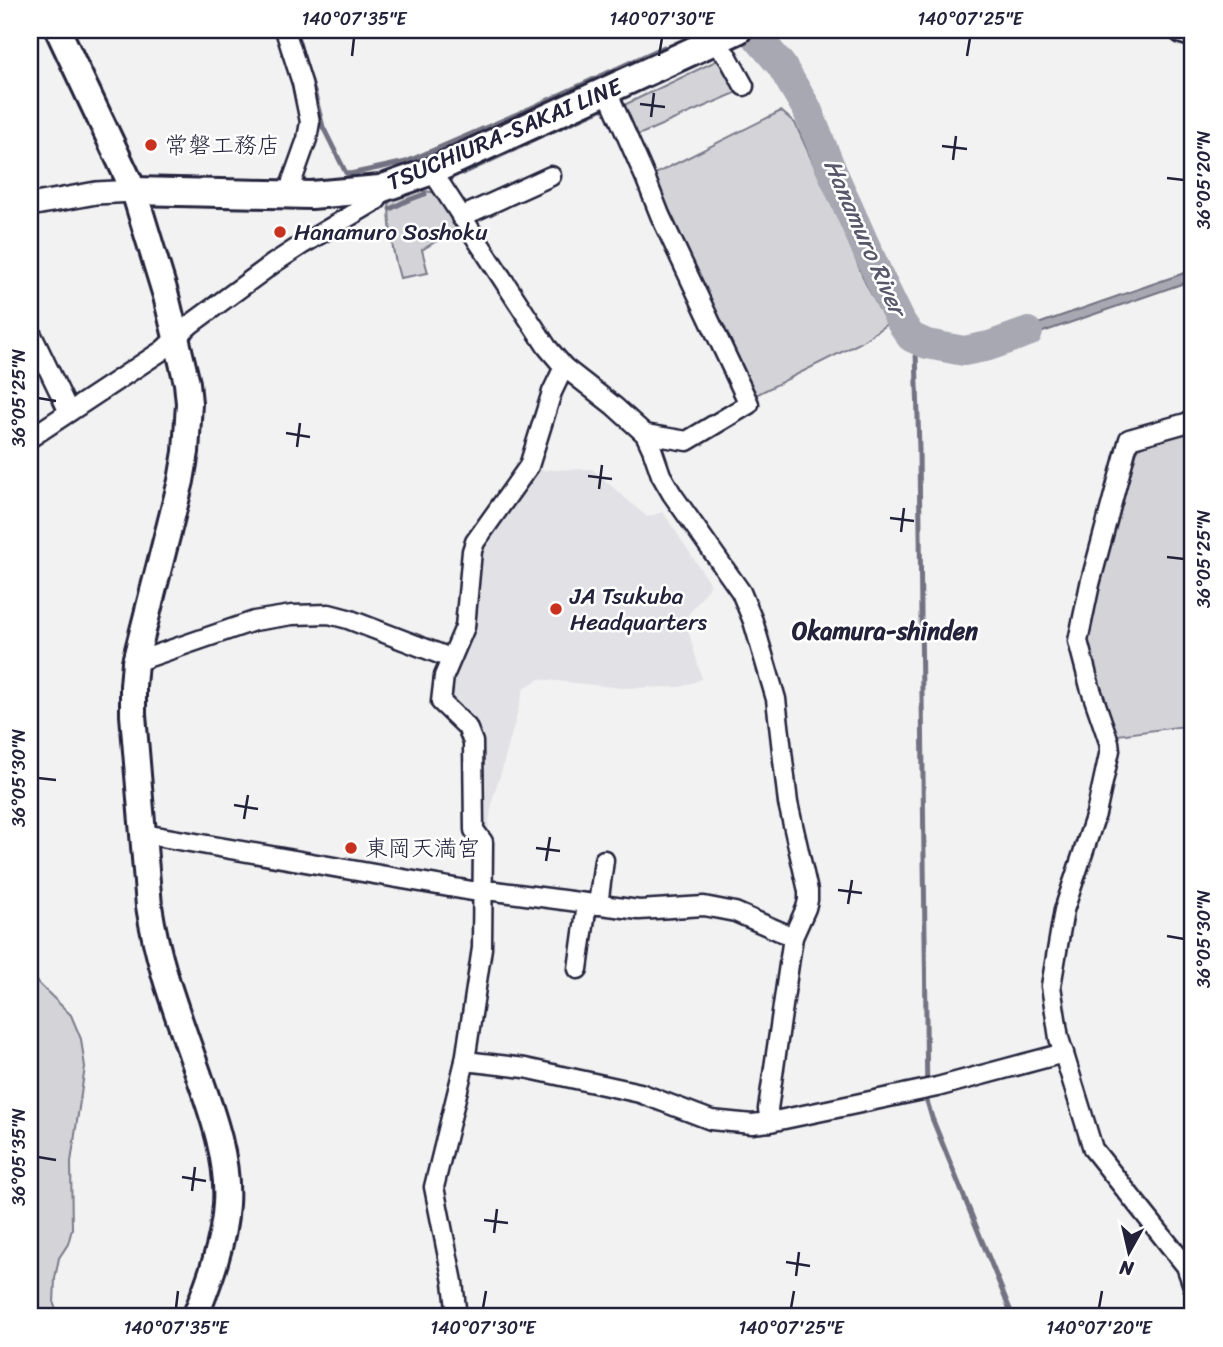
<svg xmlns="http://www.w3.org/2000/svg" width="1223" height="1347" font-family="Sriracha,'Klee One',sans-serif">
	<rect width="100%" height="100%" fill="#f2f2f3"/>
	<filter id="ink" filterUnits="userSpaceOnUse"><feTurbulence type="fractalNoise" baseFrequency=".0143" numOctaves="2"/><feDisplacementMap in="SourceGraphic" scale="14" xChannelSelector="R" yChannelSelector="G"/><feConvolveMatrix kernelMatrix="1 2 1 2 8 2 1 2 1" color-interpolation-filters="sRGB"/></filter>
	<g filter="url(#ink)">
		<path fill="#e2e2e6" d="M 592,469 L 647,517 L 663,512 L 711,585 L 685,619 L 702,679 L 681,687 L 621,688 L 539,679 L 524,688 L 502,770 L 493,797 L 488,829 L 479,829 L 478,734 L 447,699 L 450,676 L 472,628 L 482,544 L 538,470 Z"/>
		<g fill="#d3d3d8" stroke="#7a7a8a" stroke-width="2">
			<path d="M 720,59 L 734,80 L 738,92 L 636,136 L 620,107 Z"/>
			<path d="M 781,111 L 795,123 L 845,233 L 865,282 L 887,324 L 860,343 L 756,395 L 750,393 L 651,176 Z"/>
			<path d="M 417,190 L 438,193 L 456,229 L 422,250 L 428,273 L 400,278 C 392,252 389,228 389,200 Z"/>
			<path d="M 1189,431 L 1192,453 L 1193,442 L 1193,725 L 1111,736 L 1085,649 L 1086,629 L 1128,462 L 1145,441 Z"/>
			<path d="M 30,975 L 71,1015 L 81,1039 L 85,1067 L 71,1162 L 72,1229 L 68,1244 L 59,1258 L 55,1278 L 54,1305 L 61,1317 L 30,1317 Z"/>
		</g>
		<g fill="#a8a8b2" stroke="#727282" stroke-width="2">
			<path d="M 753,30 L 758,30 C 785,60 805,90 821,127 L 811,131 L 793,93 L 764,53 Z"/>
			<path d="M 1193,270 L 1193,280 L 991,350 L 989,341 Z"/>
		</g>
		<g fill="none" stroke-linecap="round" stroke-linejoin="round">
			<g stroke="#727282" stroke-width="5">
				<path d="M 295,30 L 315,95 L 323,127 L 346,173 L 350,174 L 406,162 L 531,108 L 664,47"/>
				<path d="M 548,133 L 606,107 L 608,110"/>
				<path d="M 463,173 L 528,143"/>
				<path d="M 390,209 L 406,201 L 425,194"/>
				<path d="M 911,337 L 916,352 L 919,450 L 927,1101 L 932,1118 L 1013,1317"/>
			</g>
			<path stroke="#a8a8b2" stroke-width="30" d="M 751,30 L 781,65 L 807,109 L 831,169 L 880,279 L 901,322 L 911,337 L 927,344 L 964,351 L 989,346 L 1028,332"/>
			<g stroke="#22223b" stroke-width="23">
				<g id="minor">
					<path d="M 285,30 L 302,83 L 310,122 L 307,139 L 292,181 L 291,196"/>
					<path d="M 713,41 L 728,57 L 744,86"/>
					<path d="M 607,91 L 645,177 L 660,215 L 749,404 L 687,441 L 645,434"/>
					<path d="M 432,171 L 547,347 L 564,367 L 614,406 L 645,434 L 652,449 L 661,475 L 672,494 L 741,592 L 753,621 L 776,699 L 788,803 L 808,891 L 808,900 L 806,908 L 793,937 L 768,1109 L 770,1122"/>
					<path d="M 461,217 L 551,176"/>
					<path d="M 30,331 L 69,412"/>
					<path d="M 1193,421 L 1129,439 L 1090,584 L 1078,641 L 1090,687 L 1109,742 L 1110,750 L 1096,814 L 1064,910 L 1051,986 L 1059,1038 L 1093,1149 L 1186,1266 L 1193,1286"/>
					<path d="M 30,438 L 163,350 L 191,324 L 274,263 L 303,244 L 377,200 L 380,189"/>
					<path d="M 135,662 L 254,621 L 292,615 L 329,614 L 348,619 L 450,658"/>
					<path d="M 144,834 L 472,891 L 495,891 L 639,910 L 704,906 L 735,912 L 793,937"/>
					<path d="M 598,905 L 604,860"/>
					<path d="M 578,969 L 587,904"/>
					<path d="M 465,1061 L 525,1068 L 640,1093 L 711,1120 L 752,1124 L 770,1122 L 937,1087 L 1064,1053"/>
					<path d="M 457,1317 L 453,1282 L 434,1187 L 465,1061 L 482,948 L 483,842 L 474,830 L 473,742 L 467,727 L 441,702 L 444,676 L 465,627 L 472,551 L 475,542 L 529,466 L 552,392 L 564,367"/>
				</g>
			</g>
			<g stroke="#22223b" stroke-width="26">
				<path id="tertiary" d="M 30,205 L 96,193 L 134,191"/>
			</g>
			<g stroke="#22223b" stroke-width="30">
				<path id="secondary" d="M 58,30 L 134,191 L 166,296 L 187,383 L 189,403 L 186,452 L 181,481 L 135,662 L 133,686 L 133,715 L 149,906 C 158,965 178,1015 197,1070 C 212,1113 229,1158 226,1204 C 224,1243 209,1282 195,1317"/>
			</g>
			<g stroke="#22223b" stroke-width="32">
				<g id="primary">
					<path d="M 1183,30 L 1193,33"/>
					<path d="M 134,191 L 311,195 L 380,189 L 432,171 L 738,30"/>
				</g>
			</g>
			<use href="#minor" stroke="#fff" stroke-width="18"/>
			<use href="#tertiary" stroke="#fff" stroke-width="21"/>
			<use href="#secondary" stroke="#fff" stroke-width="24"/>
			<use href="#primary" stroke="#fff" stroke-width="26"/>
		</g>
	</g>
	<path fill="none" stroke="#22223b" stroke-width="2.5" d="M 352,56 L 354,38M 659,56 L 662,38M 967,56 L 970,38M 640,104 L 665,107M 651,117 L 654,93M 942,146 L 967,149M 953,160 L 956,136M 1167,178 L 1184,180M 38,398 L 56,401M 286,433 L 310,437M 297,447 L 300,423M 588,476 L 612,479M 599,489 L 602,465M 890,518 L 914,521M 901,532 L 904,508M 1167,557 L 1184,559M 38,778 L 56,780M 234,805 L 258,809M 244,819 L 248,795M 536,848 L 560,851M 546,861 L 550,837M 838,890 L 862,893M 848,904 L 852,880M 1167,936 L 1184,939M 38,1157 L 56,1160M 182,1177 L 206,1181M 192,1191 L 195,1167M 484,1220 L 508,1223M 494,1233 L 497,1209M 786,1262 L 810,1266M 796,1276 L 799,1252M 176,1308 L 178,1291M 483,1308 L 486,1291M 791,1308 L 794,1291M 1099,1308 L 1102,1291"/>
	<g fill="#c8321e" stroke="#fff" stroke-width="2.5">
		<circle cx="151" cy="145" r="7"/>
		<circle cx="280" cy="232" r="7"/>
		<circle cx="556" cy="609" r="7"/>
		<circle cx="351" cy="848" r="7"/>
	</g>
	<g text-anchor="middle" stroke-width="5" stroke-linejoin="round" paint-order="stroke">
		<g font-size="23" fill="#22223b" stroke="#fff">
			<text transform="translate(504 134) rotate(-23)" y="8">TSUCHIURA-SAKAI LINE</text>
		</g>
		<g font-size="23" fill="#22223b" stroke="#fff" text-anchor="start">
			<text x="165" y="153">常磐工務店</text>
			<text x="294" y="240">Hanamuro Soshoku</text>
			<text x="570" y="604">JA Tsukuba<tspan x="570" dy="26">Headquarters</tspan></text>
			<text x="365" y="856">東岡天満宮</text>
		</g>
		<g font-size="24" font-style="italic" fill="#58586b" stroke="#fff">
			<text transform="translate(865 237) rotate(66)" y="8">Hanamuro River</text>
		</g>
		<g font-size="24" font-weight="bold" fill="#22223b" stroke="#fff">
			<text x="885" y="639">Okamura-shinden</text>
		</g>
	</g>
	<rect width="1223" height="1347" fill="none" stroke="#fff" stroke-width="77"/>
	<g transform="translate(1129 1252) rotate(188)" stroke="#ffffff" stroke-width="5" paint-order="stroke">
	<path d="M0-5L12 26L0 18L-12 26Z" fill="#22223b"/>
	<text y="-10" font-size="19" font-weight="bold" text-anchor="middle" fill="#22223b">N</text>
	</g>
	<rect x="38" y="38" width="1146" height="1270" fill="none" stroke="#22223b" stroke-width="2.5"/>
	<g font-size="18" text-anchor="middle" fill="#22223b">
		<text x="354" y="25">140°07'35"E</text>
		<text x="662" y="25">140°07'30"E</text>
		<text x="970" y="25">140°07'25"E</text>
		<text transform="translate(1204 180) rotate(-90)" y="6">36°05'20"N</text>
		<text transform="translate(19 398) rotate(-90)" y="6">36°05'25"N</text>
		<text transform="translate(1204 559) rotate(-90)" y="6">36°05'25"N</text>
		<text transform="translate(19 778) rotate(-90)" y="6">36°05'30"N</text>
		<text transform="translate(1204 939) rotate(-90)" y="6">36°05'30"N</text>
		<text transform="translate(19 1157) rotate(-90)" y="6">36°05'35"N</text>
		<text x="176" y="1334">140°07'35"E</text>
		<text x="483" y="1334">140°07'30"E</text>
		<text x="791" y="1334">140°07'25"E</text>
		<text x="1099" y="1334">140°07'20"E</text>
	</g>
</svg>
